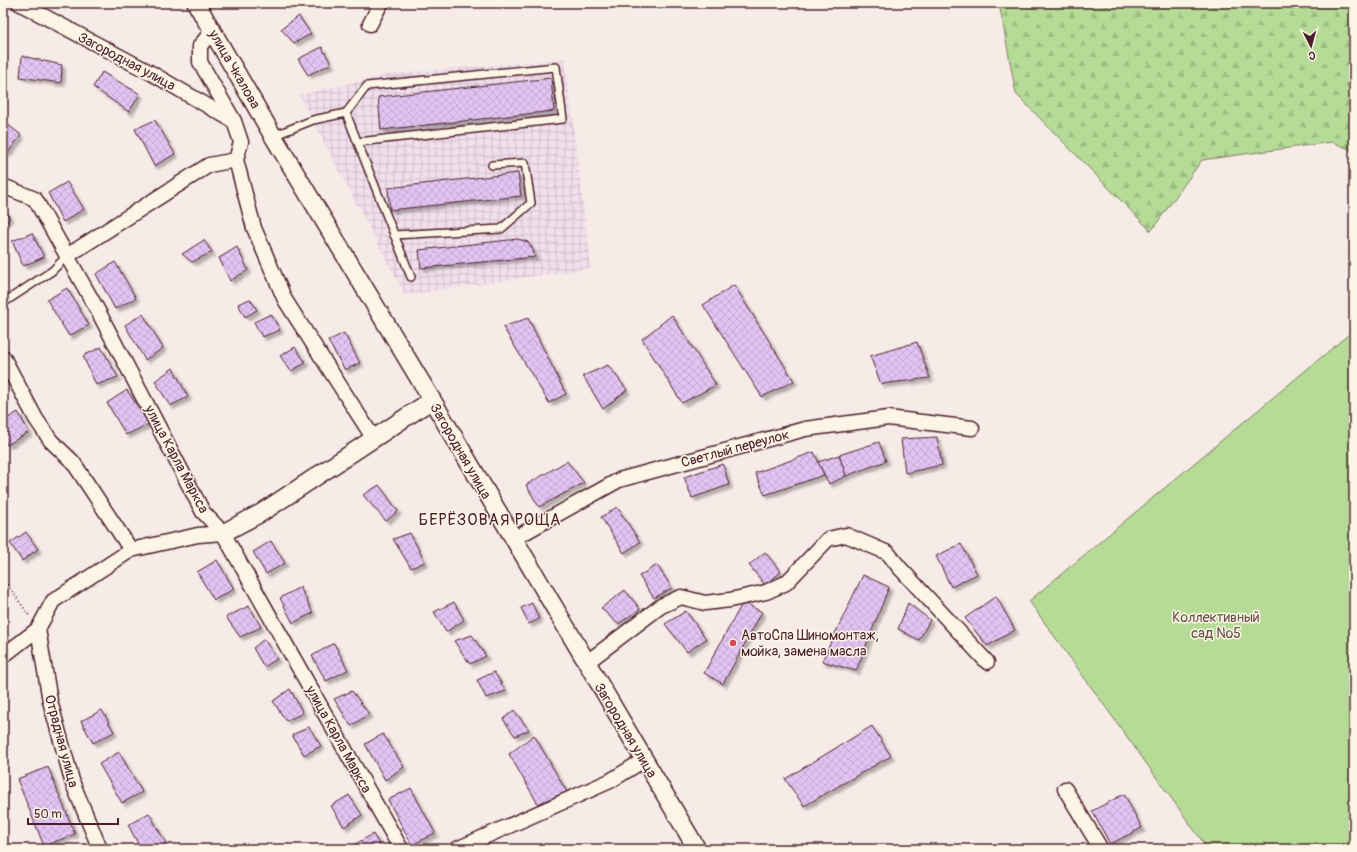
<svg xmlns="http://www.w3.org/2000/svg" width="1357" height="852" font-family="Pangolin,sans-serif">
	<defs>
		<pattern id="industrial-grid" width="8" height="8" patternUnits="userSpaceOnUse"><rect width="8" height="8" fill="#f1dfeb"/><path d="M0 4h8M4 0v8" fill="none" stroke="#d0bfca"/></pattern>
		<pattern id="forest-firs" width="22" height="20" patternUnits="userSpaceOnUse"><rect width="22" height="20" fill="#b5db97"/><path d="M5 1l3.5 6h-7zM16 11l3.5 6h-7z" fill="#9dbc82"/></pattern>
		<pattern id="building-cross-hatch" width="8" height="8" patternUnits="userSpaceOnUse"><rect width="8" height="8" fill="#e2c4f2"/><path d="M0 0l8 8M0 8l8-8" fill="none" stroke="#c3a8d0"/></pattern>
		<filter id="shadow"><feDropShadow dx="3.5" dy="3.5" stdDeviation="1" flood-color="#0004"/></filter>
	</defs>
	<rect width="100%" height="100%" fill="#f7ebe8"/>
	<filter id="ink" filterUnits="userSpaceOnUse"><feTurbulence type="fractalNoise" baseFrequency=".025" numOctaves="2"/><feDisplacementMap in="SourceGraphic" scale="8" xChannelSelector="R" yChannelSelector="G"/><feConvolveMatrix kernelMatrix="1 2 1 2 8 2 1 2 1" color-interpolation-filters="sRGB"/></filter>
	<g filter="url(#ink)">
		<path fill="url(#industrial-grid)" d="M 565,59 L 591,268 L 405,295 L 299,95 L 392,74 Z"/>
		<path fill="url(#forest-firs)" stroke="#807d61" d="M 999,3 L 1354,3 L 1354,151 L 1332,142 L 1202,160 L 1151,231 L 1016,94 Z"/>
		<path fill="#b5db97" stroke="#807d61" d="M 1354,330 L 1354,849 L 1208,849 L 1029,601 Z"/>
		<g fill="url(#building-cross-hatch)" stroke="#4a1f2b" filter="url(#shadow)">
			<path d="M 299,16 L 311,34 L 294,43 L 281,29 Z"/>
			<path d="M 322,47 L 331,64 L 308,75 L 298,59 Z"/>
			<path d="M 22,56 L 62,65 L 61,83 L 20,77 Z"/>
			<path d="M 102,72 L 140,94 L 129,112 L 93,87 Z"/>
			<path d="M 551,78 L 554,111 L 381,130 L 378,97 Z"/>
			<path d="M 155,120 L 175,154 L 154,166 L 135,129 Z"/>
			<path d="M 3,121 L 21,135 L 7,154 L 3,152 Z"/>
			<path d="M 518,173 L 521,196 L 390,210 L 388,188 Z"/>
			<path d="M 67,182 L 84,209 L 63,222 L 48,193 Z"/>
			<path d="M 3,208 L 10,218 L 3,225 Z"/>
			<path d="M 32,233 L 44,257 L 23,266 L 12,241 Z"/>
			<path d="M 518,239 L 528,242 L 533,250 L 535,257 L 421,268 L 419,250 Z"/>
			<path d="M 204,240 L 212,252 L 192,262 L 182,254 Z"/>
			<path d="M 237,247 L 248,270 L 230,281 L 219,258 Z"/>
			<path d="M 115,262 L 136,298 L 115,309 L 96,274 Z"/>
			<path d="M 734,285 L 794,381 L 762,397 L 703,305 Z"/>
			<path d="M 67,288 L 89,325 L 69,336 L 47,300 Z"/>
			<path d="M 250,299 L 257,310 L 245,317 L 238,304 Z"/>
			<path d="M 143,314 L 163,348 L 145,360 L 125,325 Z"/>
			<path d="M 271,314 L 280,330 L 262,337 L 254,322 Z"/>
			<path d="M 672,315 L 716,385 L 682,403 L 642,339 Z"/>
			<path d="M 528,318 L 566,394 L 549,403 L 503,327 Z"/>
			<path d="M 344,333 L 360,363 L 345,370 L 328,341 Z"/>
			<path d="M 917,342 L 930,378 L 881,384 L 870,356 Z"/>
			<path d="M 101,347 L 118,377 L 96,385 L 83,356 Z"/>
			<path d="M 295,347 L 306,363 L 291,371 L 280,356 Z"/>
			<path d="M 608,365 L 627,390 L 603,409 L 583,376 Z"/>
			<path d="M 173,368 L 188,397 L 170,406 L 155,381 Z"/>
			<path d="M 127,390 L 149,424 L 126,435 L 107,403 Z"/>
			<path d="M 18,412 L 29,432 L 7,445 L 3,438 L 3,421 Z"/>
			<path d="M 937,437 L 942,465 L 905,473 L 901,439 Z"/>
			<path d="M 879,442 L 886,461 L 846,476 L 839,455 Z"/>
			<path d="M 814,452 L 824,475 L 765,495 L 755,473 Z"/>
			<path d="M 839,455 L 846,476 L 829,484 L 818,462 Z"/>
			<path d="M 567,461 L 584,483 L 539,507 L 526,485 Z"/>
			<path d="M 723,464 L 729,485 L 692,498 L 684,477 Z"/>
			<path d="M 379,485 L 398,511 L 386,521 L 363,495 Z"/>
			<path d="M 617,507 L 640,542 L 624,553 L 601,517 Z"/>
			<path d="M 26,532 L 38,549 L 22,561 L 10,543 Z"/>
			<path d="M 410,533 L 425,562 L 411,568 L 393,539 Z"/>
			<path d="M 271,541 L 285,563 L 266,574 L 253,552 Z"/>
			<path d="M 961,544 L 977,574 L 951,587 L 936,556 Z"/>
			<path d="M 765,552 L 781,572 L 765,585 L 749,565 Z"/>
			<path d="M 217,560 L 234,589 L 214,600 L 197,572 Z"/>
			<path d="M 657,565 L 672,588 L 654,598 L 639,576 Z"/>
			<path d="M 863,575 L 889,587 L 856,671 L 822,661 Z"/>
			<path d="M 300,587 L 313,613 L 293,623 L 280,598 Z"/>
			<path d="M 625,590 L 640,609 L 618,624 L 601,608 Z"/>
			<path d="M 996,596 L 1015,630 L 987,646 L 965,618 Z"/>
			<path d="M 454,602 L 464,620 L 446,632 L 434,612 Z"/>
			<path d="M 743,602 L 762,612 L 723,684 L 704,673 Z"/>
			<path d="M 532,603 L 539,619 L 529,624 L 521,608 Z"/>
			<path d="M 908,603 L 930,620 L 919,640 L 898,629 Z"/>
			<path d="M 249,606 L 261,627 L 240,637 L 226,617 Z"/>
			<path d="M 686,611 L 706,639 L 687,652 L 665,624 Z"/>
			<path d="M 472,635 L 486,656 L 470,664 L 454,641 Z"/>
			<path d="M 264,639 L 277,659 L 264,667 L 253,648 Z"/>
			<path d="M 334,643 L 348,670 L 326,681 L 312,656 Z"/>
			<path d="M 494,672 L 506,691 L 486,698 L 477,680 Z"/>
			<path d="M 290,689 L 303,713 L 286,721 L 273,701 Z"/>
			<path d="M 352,691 L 369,714 L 351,726 L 334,699 Z"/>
			<path d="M 102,710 L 114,732 L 93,743 L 81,721 Z"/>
			<path d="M 514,710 L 529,730 L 515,736 L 503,719 Z"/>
			<path d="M 872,726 L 891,756 L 804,806 L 785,779 Z"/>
			<path d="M 309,727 L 321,746 L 304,755 L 292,735 Z"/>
			<path d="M 383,734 L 404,767 L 385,780 L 365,744 Z"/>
			<path d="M 534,735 L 567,792 L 538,804 L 509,754 Z"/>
			<path d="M 119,752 L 142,792 L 122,803 L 99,764 Z"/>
			<path d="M 48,767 L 75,834 L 44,846 L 17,779 Z"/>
			<path d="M 411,788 L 435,833 L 412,845 L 388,800 Z"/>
			<path d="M 1124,794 L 1142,828 L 1110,844 L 1092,811 Z"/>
			<path d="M 349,795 L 362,815 L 344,827 L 331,806 Z"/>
			<path d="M 149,813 L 169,849 L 141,849 L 128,825 Z"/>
			<path d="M 373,834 L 382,849 L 354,849 L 352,846 Z"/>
		</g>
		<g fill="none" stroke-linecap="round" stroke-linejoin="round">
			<g stroke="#4a1f2b" stroke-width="10">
				<g id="service">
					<path d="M 346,113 L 367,86 L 556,67 L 563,119 L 358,142"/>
					<path d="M 273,136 L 313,120 L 346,113 L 411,277"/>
					<path d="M 394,235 L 501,229 L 531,203 L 525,163 L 492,165"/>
					<path d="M 3,303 L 52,271 L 67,256"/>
				</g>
			</g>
			<g stroke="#4a1f2b" stroke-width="17">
				<g id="minor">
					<path d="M 19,3 L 151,73 L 232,120"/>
					<path d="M 370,24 L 381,3"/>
					<path d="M 236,160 L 254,228 L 285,300 L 374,439"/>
					<path d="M 3,186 L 35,199 L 98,311 L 203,512 L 223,533 L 401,849"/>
					<path d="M 67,256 L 209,165 L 236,160 L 241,142 L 234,121 L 200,62 L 200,46 L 212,31"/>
					<path d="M 3,357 L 36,419 L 51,441 L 73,462 L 131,550"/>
					<path d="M 513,539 L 619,480 L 805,429 L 888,418 L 972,428"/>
					<path d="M 38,629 L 50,701 L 73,784 L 100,849"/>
					<path d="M 3,656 L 38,629 L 53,601 L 131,550 L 198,535 L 223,533"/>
					<path d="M 586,663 L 661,606 L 681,597 L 705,603 L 730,600 L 766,592 L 786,583 L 828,539 L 846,535 L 888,553 L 899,567 L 987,662"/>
					<path d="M 1065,789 L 1101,849"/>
					<path d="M 457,849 L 610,781 L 644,760"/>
				</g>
			</g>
			<g stroke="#4a1f2b" stroke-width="20">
				<g id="tertiary">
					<path d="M 196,3 L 273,136 L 432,400 L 697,849"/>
					<path d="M 223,533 L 261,513 L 432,400"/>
				</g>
			</g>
			<path stroke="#4a1f2b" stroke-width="2" stroke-dasharray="1 3" stroke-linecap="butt" d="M 3,578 L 30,617"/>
			<use href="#service" stroke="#fcf5e5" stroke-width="7"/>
			<use href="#minor" stroke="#fcf5e5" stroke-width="14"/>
			<use href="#tertiary" stroke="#fcf5e5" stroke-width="17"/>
		</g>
	</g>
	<circle fill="#d1495b" stroke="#fcf5e5" stroke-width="1.5" cx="733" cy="643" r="4"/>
	<g text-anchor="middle" stroke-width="3" stroke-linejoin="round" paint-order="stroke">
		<g font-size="14" fill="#4a1f2b" stroke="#fcf5e5">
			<text transform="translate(127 61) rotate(28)" y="5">Загородная улица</text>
			<text transform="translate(235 69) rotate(60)" y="5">улица Чкалова</text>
			<text transform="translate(735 448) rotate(-15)" y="5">Светлый переулок</text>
			<text transform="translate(461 451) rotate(60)" y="5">Загородная улица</text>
			<text transform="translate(177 459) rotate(62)" y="5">улица Карла Маркса</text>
			<text transform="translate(626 730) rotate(59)" y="5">Загородная улица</text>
			<text transform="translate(339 739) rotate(61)" y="5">улица Карла Маркса</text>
			<text transform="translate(62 741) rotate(75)" y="5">Отрадная улица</text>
		</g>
		<g font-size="14" fill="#654e46" stroke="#fcf5e5">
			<text x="1216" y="622">Коллективный<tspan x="1216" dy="16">сад №5</tspan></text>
		</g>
		<g font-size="14" fill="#4a1f2b" stroke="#fcf5e5" text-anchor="start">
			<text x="741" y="640">АвтоСпа Шиномонтаж,<tspan x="741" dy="16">мойка, замена масла</tspan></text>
		</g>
		<g font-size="16" letter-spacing="1" fill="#4a1f2b" stroke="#fcf5e5">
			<text x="490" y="525">БЕРЁЗОВАЯ РОЩА</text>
		</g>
	</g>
	<rect width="1357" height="852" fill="none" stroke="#fcf5e5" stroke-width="16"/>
	<rect x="8" y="8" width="1341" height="836" fill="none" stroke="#4a1f2b" stroke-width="1.5" filter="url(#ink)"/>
	<g transform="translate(1311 46) rotate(174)" stroke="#fcf5e5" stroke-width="3" paint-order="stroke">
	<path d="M0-3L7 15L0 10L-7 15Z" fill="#4a1f2b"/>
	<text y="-6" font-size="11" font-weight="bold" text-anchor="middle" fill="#4a1f2b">С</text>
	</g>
	<path d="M28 818v6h90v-6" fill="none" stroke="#4a1f2b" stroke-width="2"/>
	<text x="34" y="818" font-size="12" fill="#4a1f2b" stroke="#fcf5e5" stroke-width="3" paint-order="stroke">50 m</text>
</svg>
